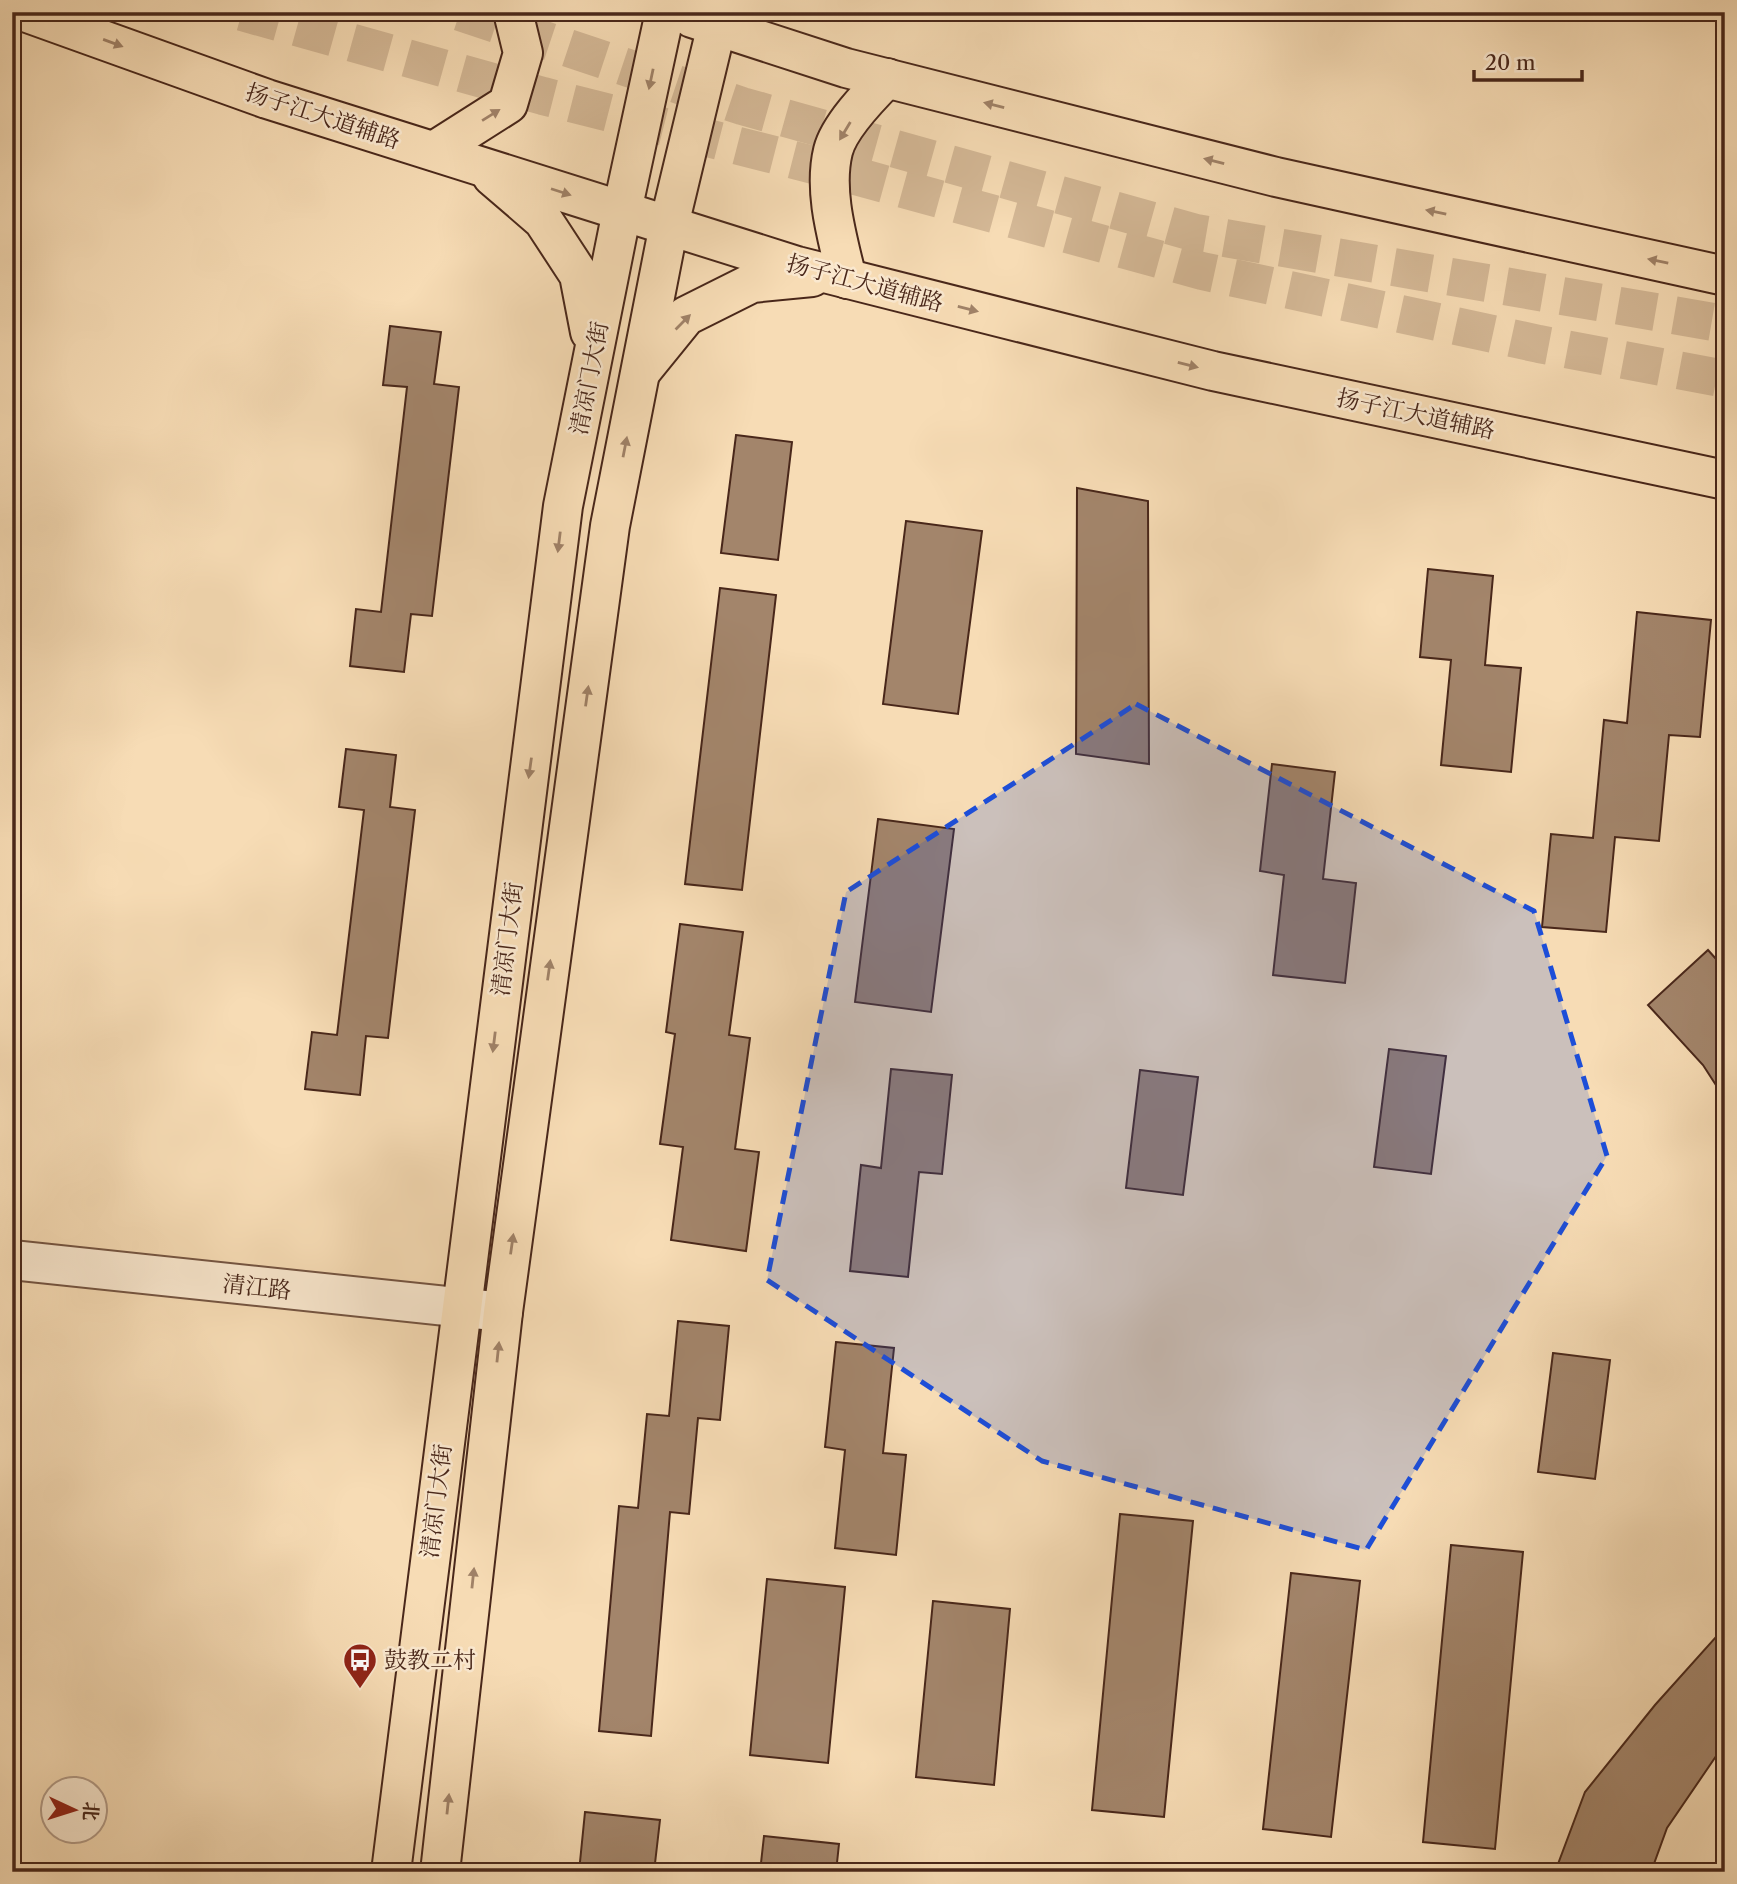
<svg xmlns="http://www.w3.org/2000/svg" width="1737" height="1884" font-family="'Libre Caslon Text','Noto Serif SC',serif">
	<rect width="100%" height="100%" fill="#f7dcb5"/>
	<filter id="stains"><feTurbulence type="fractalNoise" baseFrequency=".00286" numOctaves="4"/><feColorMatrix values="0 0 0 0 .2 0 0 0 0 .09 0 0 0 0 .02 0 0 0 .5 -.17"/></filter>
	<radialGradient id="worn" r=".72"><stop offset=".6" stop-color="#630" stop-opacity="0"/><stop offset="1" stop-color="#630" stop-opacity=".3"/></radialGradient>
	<g fill="#a3856b" stroke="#49271a" stroke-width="2">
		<path d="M 390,326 L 441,332 L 434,384 L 459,387 L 432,616 L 411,614 L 404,672 L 350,666 L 356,609 L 381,612 L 407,387 L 383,385 Z"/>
		<path d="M 736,435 L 792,442 L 778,560 L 721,553 Z"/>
		<path d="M 1077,488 L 1148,501 L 1149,764 L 1076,754 Z"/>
		<path d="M 906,521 L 982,531 L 958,714 L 883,704 Z"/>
		<path d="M 1428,569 L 1493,576 L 1485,665 L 1521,668 L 1511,772 L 1441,765 L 1451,660 L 1420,657 Z"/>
		<path d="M 720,588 L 776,595 L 742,890 L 685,884 Z"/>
		<path d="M 1637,612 L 1711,620 L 1700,737 L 1669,735 L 1659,841 L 1615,837 L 1606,932 L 1542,927 L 1551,834 L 1593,838 L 1604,720 L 1627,723 Z"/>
		<path d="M 346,749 L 396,755 L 390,807 L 415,810 L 388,1038 L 366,1036 L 360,1095 L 305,1089 L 312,1032 L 337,1035 L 364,810 L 339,807 Z"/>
		<path d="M 1272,764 L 1335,772 L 1323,879 L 1356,883 L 1345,983 L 1273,975 L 1284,875 L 1260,871 Z"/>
		<path d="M 878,819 L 954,829 L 931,1012 L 855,1002 Z"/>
		<path d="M 680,924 L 743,932 L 729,1035 L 750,1038 L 735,1149 L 759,1152 L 746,1251 L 671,1240 L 683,1147 L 660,1144 L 675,1034 L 666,1032 Z"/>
		<path d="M 1708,950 L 1725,969 L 1725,1099 L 1703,1065 L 1648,1005 Z"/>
		<path d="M 1389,1049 L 1446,1056 L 1431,1174 L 1374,1167 Z"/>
		<path d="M 891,1069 L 952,1075 L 942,1174 L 919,1172 L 908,1277 L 850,1271 L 861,1165 L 881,1168 Z"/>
		<path d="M 1140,1070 L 1198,1077 L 1183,1195 L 1126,1188 Z"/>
		<path d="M 678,1321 L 729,1326 L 720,1420 L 698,1418 L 689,1514 L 670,1512 L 651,1736 L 599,1731 L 619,1506 L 638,1508 L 647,1414 L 669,1416 Z"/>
		<path d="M 836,1342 L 894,1348 L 883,1453 L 906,1455 L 896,1555 L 835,1548 L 845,1450 L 825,1447 Z"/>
		<path d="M 1553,1353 L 1610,1360 L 1595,1479 L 1538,1472 Z"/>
		<path d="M 1120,1514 L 1193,1521 L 1164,1817 L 1092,1810 Z"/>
		<path d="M 1451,1545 L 1523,1552 L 1495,1849 L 1423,1842 Z"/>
		<path d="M 1291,1573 L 1360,1581 L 1331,1837 L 1263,1829 Z"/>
		<path d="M 767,1579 L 845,1587 L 828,1763 L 750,1755 Z"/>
		<path d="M 933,1601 L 1010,1609 L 994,1785 L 916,1777 Z"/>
		<path d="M 1715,1638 L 1725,1646 L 1725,1743 L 1667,1828 L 1651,1872 L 1555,1872 L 1585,1792 L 1655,1705 Z"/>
		<path d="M 585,1812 L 660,1820 L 654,1872 L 579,1872 Z"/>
		<path d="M 764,1836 L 839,1844 L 836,1872 L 760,1872 Z"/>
		<path d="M 1040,1866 L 1093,1872 L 1040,1872 Z"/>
	</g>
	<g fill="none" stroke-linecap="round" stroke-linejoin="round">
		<g stroke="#d4b896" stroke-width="38" stroke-dasharray="38 19" stroke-linecap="butt">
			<path d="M 242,12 L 543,96 L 837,171 L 1202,271 L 1539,344 L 1725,379"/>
			<path d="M 460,12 L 742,106 L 1196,233 L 1725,324"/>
		</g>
		<g stroke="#745441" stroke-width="42">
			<path id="minor" d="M 12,1260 L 503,1312"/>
		</g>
		<g stroke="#49271a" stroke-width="42">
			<g id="major">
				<path d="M 25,12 L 267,99 L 797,266 L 1213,371 L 1725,480"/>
				<path d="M 692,18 L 846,68 L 1276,177 L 1725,276"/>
				<path d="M 434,151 L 508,104 L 523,53 L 513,12"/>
				<path d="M 492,176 L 543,220 L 579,275 L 590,332"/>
				<path d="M 847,279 C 838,240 823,192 833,151 C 839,127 869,96 887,78"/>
				<path d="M 643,369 L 686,316 L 752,283 L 812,277"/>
				<path d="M 391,1872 L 563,506 L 622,211 L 665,12"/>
				<path d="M 440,1872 L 503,1312 L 610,526 L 669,225 L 717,25"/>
			</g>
		</g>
		<use href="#minor" stroke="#fae8cf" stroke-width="38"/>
		<use href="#major" stroke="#f7dcb5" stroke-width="38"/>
	</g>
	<defs><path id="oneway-solid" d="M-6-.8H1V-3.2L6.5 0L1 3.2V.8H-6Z" transform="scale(1.75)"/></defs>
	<g fill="#a08268">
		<use href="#oneway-solid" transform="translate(113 43) rotate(20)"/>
		<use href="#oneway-solid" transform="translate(651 79) rotate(102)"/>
		<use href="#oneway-solid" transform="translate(994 105) rotate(-166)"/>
		<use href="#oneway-solid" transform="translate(491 115) rotate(-32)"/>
		<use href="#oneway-solid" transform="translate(845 131) rotate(121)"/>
		<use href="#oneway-solid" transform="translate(1214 161) rotate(-166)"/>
		<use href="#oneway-solid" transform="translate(561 192) rotate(18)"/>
		<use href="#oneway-solid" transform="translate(1436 212) rotate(-168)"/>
		<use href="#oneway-solid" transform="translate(1658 261) rotate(-168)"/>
		<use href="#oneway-solid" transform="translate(968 309) rotate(14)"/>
		<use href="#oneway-solid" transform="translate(683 322) rotate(-45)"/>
		<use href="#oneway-solid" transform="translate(1188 365) rotate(14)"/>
		<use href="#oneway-solid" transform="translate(625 447) rotate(-79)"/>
		<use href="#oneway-solid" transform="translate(559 542) rotate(97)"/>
		<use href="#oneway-solid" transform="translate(587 696) rotate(-82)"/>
		<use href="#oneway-solid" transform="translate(530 768) rotate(98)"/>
		<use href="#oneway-solid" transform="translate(549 970) rotate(-82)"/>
		<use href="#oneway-solid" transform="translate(494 1042) rotate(97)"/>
		<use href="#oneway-solid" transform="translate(512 1244) rotate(-82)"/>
		<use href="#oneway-solid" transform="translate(498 1352) rotate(-84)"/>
		<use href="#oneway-solid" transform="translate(473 1578) rotate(-84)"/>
		<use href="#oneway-solid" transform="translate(448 1804) rotate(-84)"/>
	</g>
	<path fill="#1d4ed8" fill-opacity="0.2" stroke="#1d4ed8" stroke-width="5" stroke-dasharray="14 9" stroke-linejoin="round" d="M 1136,704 L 1534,911 L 1607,1156 L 1366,1550 L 1042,1461 L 767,1280 L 846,892 Z"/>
	<defs>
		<g id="bus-pin" transform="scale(1.75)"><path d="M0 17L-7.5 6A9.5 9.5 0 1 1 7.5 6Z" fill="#8f2418" stroke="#fae8cf"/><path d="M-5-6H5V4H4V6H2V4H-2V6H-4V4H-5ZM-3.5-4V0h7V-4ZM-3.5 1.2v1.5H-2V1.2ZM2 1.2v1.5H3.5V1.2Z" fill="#fff"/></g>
	</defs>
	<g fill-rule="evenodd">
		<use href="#bus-pin" x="360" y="1660"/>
	</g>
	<g text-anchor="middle" stroke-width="5" stroke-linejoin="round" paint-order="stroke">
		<g font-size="23" fill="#49271a" stroke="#fae8cf">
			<text transform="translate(323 116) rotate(18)" y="8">扬子江大道辅路</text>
			<text transform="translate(865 283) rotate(15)" y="8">扬子江大道辅路</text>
			<text transform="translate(589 378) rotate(-79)" y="8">清凉门大街</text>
			<text transform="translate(1416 414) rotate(12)" y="8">扬子江大道辅路</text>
			<text transform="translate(507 939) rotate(-83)" y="8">清凉门大街</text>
			<text transform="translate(257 1287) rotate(6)" y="8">清江路</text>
			<text transform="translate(436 1501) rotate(-83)" y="8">清凉门大街</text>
		</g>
		<g font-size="23" fill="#49271a" stroke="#fae8cf" text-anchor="start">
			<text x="384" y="1668">鼓教二村</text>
		</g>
	</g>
	<rect width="1737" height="1884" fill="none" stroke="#f7dcb5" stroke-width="42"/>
	<rect x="14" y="14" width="1709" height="1856" fill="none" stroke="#49271a" stroke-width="3.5"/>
	<rect x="21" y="21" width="1695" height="1842" fill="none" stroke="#49271a" stroke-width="2"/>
	<g transform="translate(74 1810) rotate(94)"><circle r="33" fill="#fae8cf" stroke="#b39b87" stroke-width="2"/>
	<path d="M0-5L12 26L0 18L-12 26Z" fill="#8f2418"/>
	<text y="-10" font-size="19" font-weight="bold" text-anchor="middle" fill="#49271a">北</text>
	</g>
	<path d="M1474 70v10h108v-10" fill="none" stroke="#49271a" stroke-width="3.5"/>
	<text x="1485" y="70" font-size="21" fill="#49271a" stroke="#fae8cf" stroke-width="5" paint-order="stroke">20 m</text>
	<rect width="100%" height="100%" filter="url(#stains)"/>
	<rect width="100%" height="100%" fill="url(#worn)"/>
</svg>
